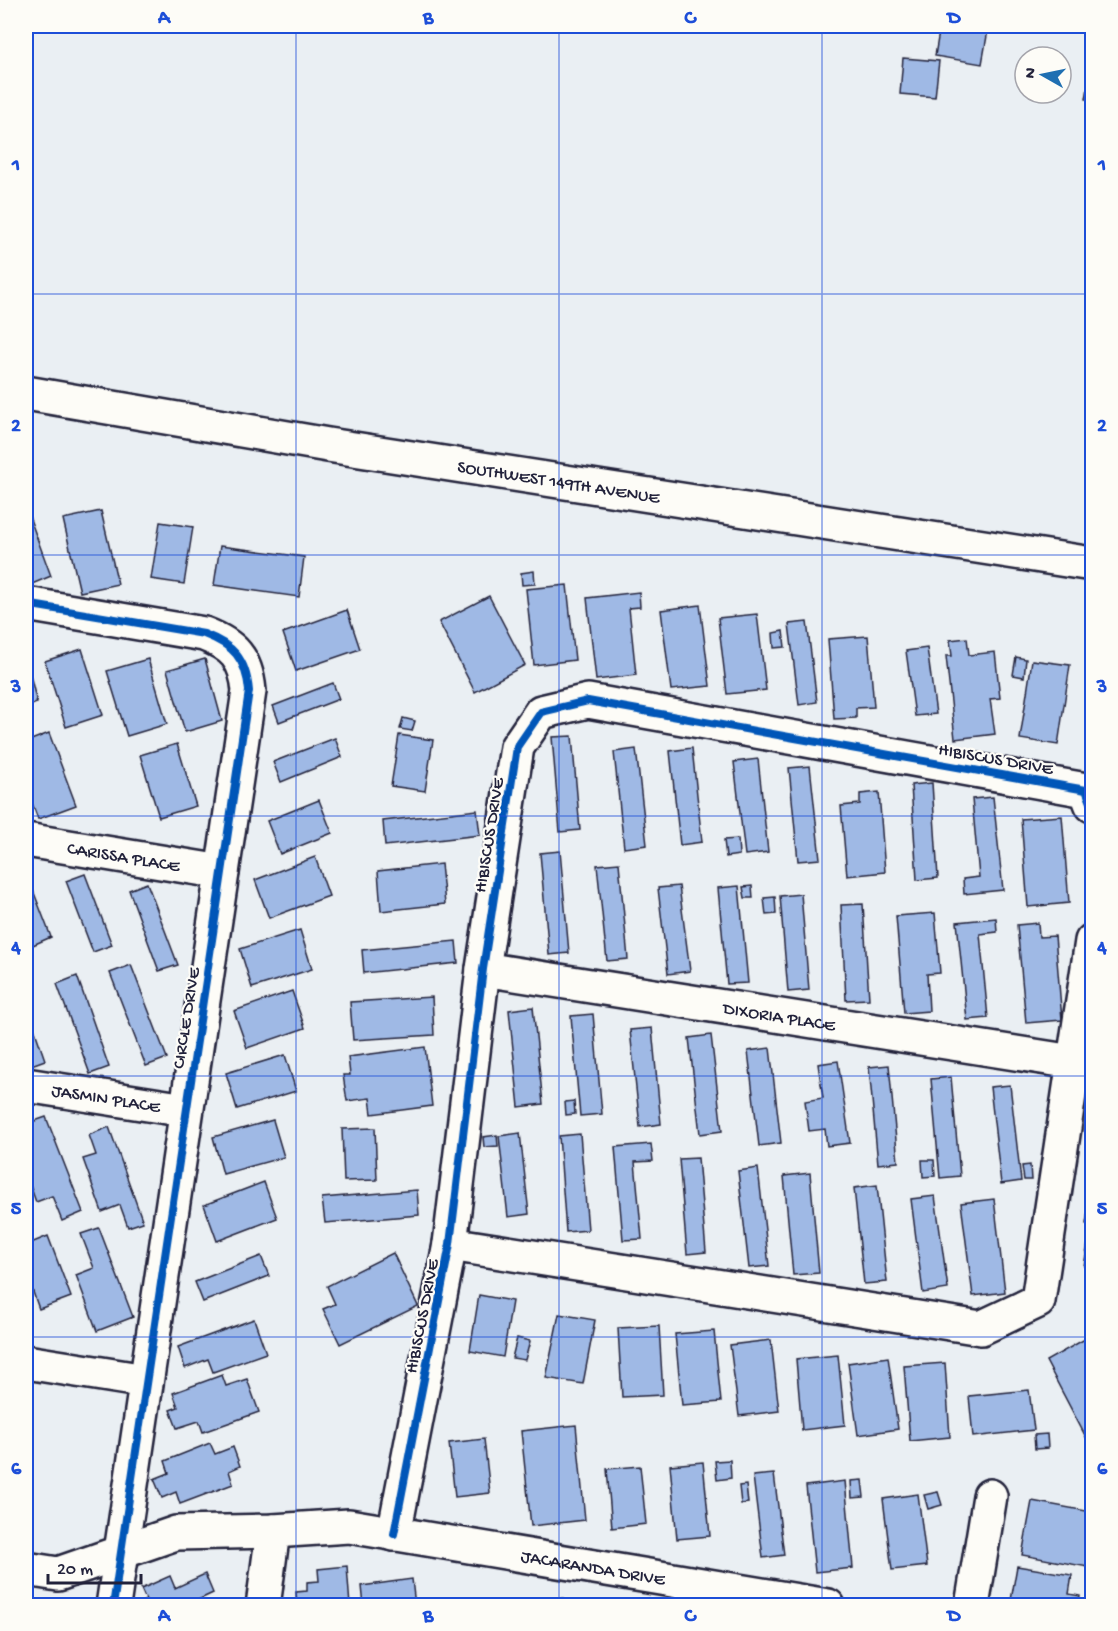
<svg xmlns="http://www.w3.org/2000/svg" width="1118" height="1631" font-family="'Gochi Hand',sans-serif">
	<rect width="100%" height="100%" fill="#eaeff3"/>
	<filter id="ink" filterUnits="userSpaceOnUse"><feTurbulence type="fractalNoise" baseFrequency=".0167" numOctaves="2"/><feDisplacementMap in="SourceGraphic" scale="12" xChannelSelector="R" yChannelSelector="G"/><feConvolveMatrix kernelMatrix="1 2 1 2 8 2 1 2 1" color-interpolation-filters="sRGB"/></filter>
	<g filter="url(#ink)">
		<g fill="#9fb9e5" stroke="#22223b" stroke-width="1.5">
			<path d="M 940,26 L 995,26 L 994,31 L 988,30 L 982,64 L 935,56 Z"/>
			<path d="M 903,58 L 939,61 L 935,97 L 900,94 Z"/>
			<path d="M 1091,69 L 1092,70 L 1092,100 L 1086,99 Z"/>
			<path d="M 26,508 L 51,576 L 32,584 L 26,567 Z"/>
			<path d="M 101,511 L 118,584 L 80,592 L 63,519 Z"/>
			<path d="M 160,522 L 193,527 L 184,584 L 151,579 Z"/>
			<path d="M 220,546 L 304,557 L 299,597 L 214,585 Z"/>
			<path d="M 534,571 L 535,584 L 522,585 L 521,573 Z"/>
			<path d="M 567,585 L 575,660 L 534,665 L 526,589 Z"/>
			<path d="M 639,592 L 640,607 L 629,608 L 636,675 L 596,680 L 587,598 Z"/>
			<path d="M 489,596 L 525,665 L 475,692 L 439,622 Z"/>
			<path d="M 700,605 L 710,686 L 671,690 L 661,610 Z"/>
			<path d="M 347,610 L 360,649 L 296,671 L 283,633 Z"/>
			<path d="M 757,614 L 766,690 L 727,694 L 718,618 Z"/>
			<path d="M 807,622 L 817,702 L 799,705 L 789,624 Z"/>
			<path d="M 783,631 L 785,647 L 774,648 L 773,633 Z"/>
			<path d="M 868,636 L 874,707 L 856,708 L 856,718 L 834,719 L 828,639 Z"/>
			<path d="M 967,638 L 969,655 L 995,652 L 1000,698 L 990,699 L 995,734 L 955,739 L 946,656 L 952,656 L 950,640 Z"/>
			<path d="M 927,648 L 936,714 L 915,716 L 906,651 Z"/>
			<path d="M 82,649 L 103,715 L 66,727 L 45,661 Z"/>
			<path d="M 1016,657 L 1026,659 L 1024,677 L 1013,675 Z"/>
			<path d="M 26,658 L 37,703 L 26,706 Z"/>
			<path d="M 148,659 L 167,724 L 127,736 L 107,671 Z"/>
			<path d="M 205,659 L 222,721 L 185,732 L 167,670 Z"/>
			<path d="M 1032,660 L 1070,665 L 1058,745 L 1020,739 Z"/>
			<path d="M 333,683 L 339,699 L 279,722 L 273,706 Z"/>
			<path d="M 403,718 L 415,721 L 412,731 L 400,729 Z"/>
			<path d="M 49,733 L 76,805 L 38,819 L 26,787 L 26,742 Z"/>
			<path d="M 399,735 L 433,740 L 425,791 L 391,786 Z"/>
			<path d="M 572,736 L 580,830 L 560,832 L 552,737 Z"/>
			<path d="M 335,738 L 342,757 L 281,782 L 273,762 Z"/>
			<path d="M 177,744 L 196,806 L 159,817 L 140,755 Z"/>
			<path d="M 692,748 L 702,842 L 680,845 L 670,751 Z"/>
			<path d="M 636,749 L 647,845 L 624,848 L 614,752 Z"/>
			<path d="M 758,759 L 768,852 L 745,855 L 734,762 Z"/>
			<path d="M 810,766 L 820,859 L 798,861 L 789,768 Z"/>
			<path d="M 932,783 L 938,878 L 917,880 L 911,785 Z"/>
			<path d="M 879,792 L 885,872 L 847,876 L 841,806 L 860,804 L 860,794 Z"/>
			<path d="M 993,797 L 1003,890 L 964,894 L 963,879 L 979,877 L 972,799 Z"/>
			<path d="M 319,800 L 332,833 L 280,854 L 267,821 Z"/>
			<path d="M 477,810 L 480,835 L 385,846 L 383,821 Z"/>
			<path d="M 1062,816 L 1069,903 L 1028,907 L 1021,819 Z"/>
			<path d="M 738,839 L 739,855 L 726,857 L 724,840 Z"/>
			<path d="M 560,851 L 569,953 L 549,955 L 540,853 Z"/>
			<path d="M 315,857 L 329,896 L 269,918 L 255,880 Z"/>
			<path d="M 619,863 L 628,959 L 607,961 L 597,865 Z"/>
			<path d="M 441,864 L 445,904 L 381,911 L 378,871 Z"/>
			<path d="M 26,872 L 51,937 L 33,945 L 26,926 Z"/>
			<path d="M 85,874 L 112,945 L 93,952 L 66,881 Z"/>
			<path d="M 147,883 L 178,965 L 159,971 L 129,890 Z"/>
			<path d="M 679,886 L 690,971 L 668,974 L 658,888 Z"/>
			<path d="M 739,886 L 748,983 L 727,984 L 718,888 Z"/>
			<path d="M 752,886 L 753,898 L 745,898 L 743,887 Z"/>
			<path d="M 801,894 L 809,990 L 788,992 L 780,896 Z"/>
			<path d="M 775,897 L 776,914 L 766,915 L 764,898 Z"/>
			<path d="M 863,904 L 869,999 L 846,1000 L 841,905 Z"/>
			<path d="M 935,913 L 940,973 L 927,974 L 929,1011 L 904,1013 L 896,916 Z"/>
			<path d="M 996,918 L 997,932 L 980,934 L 988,1018 L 967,1020 L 957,922 Z"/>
			<path d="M 1038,923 L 1039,937 L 1055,936 L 1062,1020 L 1026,1023 L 1017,925 Z"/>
			<path d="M 300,930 L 312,969 L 252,988 L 240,949 Z"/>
			<path d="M 456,941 L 458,963 L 364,973 L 362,950 Z"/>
			<path d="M 131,965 L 167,1058 L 146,1066 L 110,973 Z"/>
			<path d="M 77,976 L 109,1067 L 90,1074 L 57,984 Z"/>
			<path d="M 292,991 L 305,1028 L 247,1048 L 234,1011 Z"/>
			<path d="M 432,997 L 434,1035 L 353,1040 L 350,1002 Z"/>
			<path d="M 26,1005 L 45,1060 L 26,1067 Z"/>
			<path d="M 533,1007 L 543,1104 L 519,1107 L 509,1010 Z"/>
			<path d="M 593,1014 L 602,1114 L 580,1116 L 571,1016 Z"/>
			<path d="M 652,1028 L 661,1124 L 640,1127 L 630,1030 Z"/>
			<path d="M 711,1035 L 722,1131 L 700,1134 L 689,1038 Z"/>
			<path d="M 425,1047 L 432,1106 L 372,1114 L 370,1098 L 347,1101 L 343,1075 L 350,1075 L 348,1057 Z"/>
			<path d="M 770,1048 L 781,1143 L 759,1146 L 748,1051 Z"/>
			<path d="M 285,1055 L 296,1091 L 237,1109 L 226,1073 Z"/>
			<path d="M 838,1061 L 850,1143 L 827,1146 L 825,1129 L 809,1131 L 805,1101 L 823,1098 L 818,1064 Z"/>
			<path d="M 889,1065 L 898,1162 L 878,1164 L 869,1067 Z"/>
			<path d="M 951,1077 L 960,1176 L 940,1178 L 931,1079 Z"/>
			<path d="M 1010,1085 L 1021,1181 L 1001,1184 L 990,1087 Z"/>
			<path d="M 574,1101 L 575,1114 L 566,1115 L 565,1102 Z"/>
			<path d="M 46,1117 L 83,1212 L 62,1221 L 52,1196 L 36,1202 L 26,1174 L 26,1124 Z"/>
			<path d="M 273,1120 L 284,1157 L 223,1174 L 213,1137 Z"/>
			<path d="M 109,1127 L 143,1222 L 128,1227 L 120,1205 L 102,1212 L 83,1159 L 96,1155 L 89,1135 Z"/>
			<path d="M 375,1128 L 377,1180 L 344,1181 L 342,1129 Z"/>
			<path d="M 520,1133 L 529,1214 L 508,1217 L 499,1136 Z"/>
			<path d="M 580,1134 L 588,1230 L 566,1232 L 559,1136 Z"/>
			<path d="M 497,1135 L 498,1146 L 484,1147 L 483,1137 Z"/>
			<path d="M 651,1144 L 653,1161 L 635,1162 L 642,1239 L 623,1240 L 615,1147 Z"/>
			<path d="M 698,1158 L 706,1252 L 687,1254 L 679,1159 Z"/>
			<path d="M 922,1160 L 934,1160 L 935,1176 L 923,1177 Z"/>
			<path d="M 1030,1165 L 1031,1180 L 1024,1180 L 1022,1166 Z"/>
			<path d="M 758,1168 L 769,1266 L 749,1268 L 738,1171 Z"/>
			<path d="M 810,1173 L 819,1273 L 793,1275 L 784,1176 Z"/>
			<path d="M 264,1182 L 277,1218 L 217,1241 L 204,1205 Z"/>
			<path d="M 877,1185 L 887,1282 L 864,1284 L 854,1188 Z"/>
			<path d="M 417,1190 L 419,1215 L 325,1223 L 322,1198 Z"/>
			<path d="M 935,1196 L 948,1289 L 923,1293 L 911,1199 Z"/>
			<path d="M 994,1199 L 1005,1292 L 973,1296 L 961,1203 Z"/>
			<path d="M 1089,1204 L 1092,1205 L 1092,1225 L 1086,1224 Z"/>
			<path d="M 99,1228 L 133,1317 L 97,1331 L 76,1275 L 94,1268 L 81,1234 Z"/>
			<path d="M 48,1236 L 71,1297 L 39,1309 L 26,1272 L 26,1245 Z"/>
			<path d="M 1088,1243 L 1092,1244 L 1092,1267 L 1084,1266 Z"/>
			<path d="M 393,1253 L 418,1306 L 340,1344 L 323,1309 L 335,1304 L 327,1286 Z"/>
			<path d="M 261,1256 L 269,1276 L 203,1302 L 195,1282 Z"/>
			<path d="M 479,1295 L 512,1301 L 503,1357 L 470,1351 Z"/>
			<path d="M 559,1314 L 595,1320 L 583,1384 L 546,1378 Z"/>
			<path d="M 254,1319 L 266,1353 L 213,1372 L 208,1359 L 185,1368 L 178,1347 Z"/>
			<path d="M 659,1326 L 663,1395 L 622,1397 L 618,1328 Z"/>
			<path d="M 714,1331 L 721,1402 L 682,1405 L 675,1334 Z"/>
			<path d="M 1092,1335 L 1092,1439 L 1088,1441 L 1046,1361 Z"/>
			<path d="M 517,1338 L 530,1341 L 525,1360 L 512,1358 Z"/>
			<path d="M 771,1340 L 779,1411 L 739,1416 L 730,1345 Z"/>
			<path d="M 838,1355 L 845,1425 L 802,1430 L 796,1359 Z"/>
			<path d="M 888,1357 L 898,1429 L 858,1435 L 848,1363 Z"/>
			<path d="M 945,1363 L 950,1437 L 910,1441 L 904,1366 Z"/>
			<path d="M 222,1375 L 226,1386 L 247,1379 L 259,1412 L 203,1432 L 199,1421 L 177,1428 L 170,1410 L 178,1407 L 173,1393 Z"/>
			<path d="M 1029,1390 L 1034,1430 L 973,1437 L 969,1396 Z"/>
			<path d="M 576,1425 L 585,1520 L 531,1526 L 521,1431 Z"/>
			<path d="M 1047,1434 L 1048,1448 L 1035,1449 L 1034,1435 Z"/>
			<path d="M 484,1439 L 490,1493 L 455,1497 L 449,1443 Z"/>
			<path d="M 210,1443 L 215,1454 L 233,1447 L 240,1466 L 229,1471 L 233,1484 L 180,1504 L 176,1492 L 162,1498 L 154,1479 L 169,1473 L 165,1461 Z"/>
			<path d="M 730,1460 L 731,1478 L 717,1480 L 715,1461 Z"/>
			<path d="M 703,1462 L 710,1536 L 677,1539 L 670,1465 Z"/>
			<path d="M 640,1466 L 646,1524 L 612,1528 L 607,1469 Z"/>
			<path d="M 774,1474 L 784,1555 L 763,1558 L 753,1476 Z"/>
			<path d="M 862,1480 L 864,1497 L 852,1498 L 851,1481 Z"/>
			<path d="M 845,1481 L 853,1568 L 815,1572 L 806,1486 Z"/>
			<path d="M 746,1485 L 748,1503 L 741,1504 L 739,1486 Z"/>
			<path d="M 938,1492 L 942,1505 L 928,1509 L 924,1495 Z"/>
			<path d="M 918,1494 L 927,1566 L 892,1570 L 883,1499 Z"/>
			<path d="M 1032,1501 L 1092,1512 L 1092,1551 L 1091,1551 L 1088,1567 L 1022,1555 Z"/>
			<path d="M 347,1566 L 350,1606 L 297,1606 L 296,1592 L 307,1591 L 307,1582 L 319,1581 L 318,1569 Z"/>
			<path d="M 1017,1566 L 1072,1575 L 1069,1594 L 1080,1596 L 1079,1606 L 1010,1606 Z"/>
			<path d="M 205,1574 L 213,1593 L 185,1606 L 134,1606 L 146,1600 L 141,1589 L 170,1576 L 175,1588 Z"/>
			<path d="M 412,1579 L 415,1606 L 364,1606 L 362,1586 Z"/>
			<path d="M 564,1598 L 565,1606 L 526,1606 L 525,1602 Z"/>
		</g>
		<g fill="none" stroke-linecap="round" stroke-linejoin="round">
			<g stroke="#22223b" stroke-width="38">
				<g id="minor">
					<path id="s1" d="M 26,393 L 328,445 L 1092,564"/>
					<path d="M 26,604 L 204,634 C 233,645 246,658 249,691 L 113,1606"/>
					<path id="s2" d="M 26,840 L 222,872"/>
					<path id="s3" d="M 483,969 L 1092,1065"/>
					<path id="s4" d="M 26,1085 L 186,1110"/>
					<path d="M 450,1244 L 981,1328 L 1038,1301 L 1092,941"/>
					<path d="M 26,1362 L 146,1381"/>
					<path d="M 394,1534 L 450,1244 L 483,969 L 517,747 L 541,712 L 588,701 L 1086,790 L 1092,805"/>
					<path id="s5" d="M 26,1569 L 58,1574 L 176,1533 L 273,1531 L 349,1526 L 828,1606"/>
					<path d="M 263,1606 L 273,1531"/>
					<path d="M 972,1606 L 990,1496"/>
				</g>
			</g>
			<use href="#minor" stroke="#fdfcf7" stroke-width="33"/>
			<g stroke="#fdfcf7" stroke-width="11">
				<g id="cycleway">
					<path d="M 26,604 L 204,634 C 233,645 246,658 249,691 L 113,1606"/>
					<path d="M 394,1534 L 450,1244 L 483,969 L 517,747 L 541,712 L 588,701 L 1086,790 L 1092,805"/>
				</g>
			</g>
			<use href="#cycleway" stroke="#0057b8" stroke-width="8"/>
		</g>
	</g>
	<path fill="none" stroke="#1d4ed8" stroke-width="1.5" stroke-opacity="0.55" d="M 296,26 L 296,1606M 559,26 L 559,1606M 822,26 L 822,1606M 26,294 L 1092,294M 26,555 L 1092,555M 26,816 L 1092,816M 26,1076 L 1092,1076M 26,1337 L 1092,1337"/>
	<g text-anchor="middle" stroke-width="4.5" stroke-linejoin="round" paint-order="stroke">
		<g font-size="18" fill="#22223b" stroke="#fdfcf7">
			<text dy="6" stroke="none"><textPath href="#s1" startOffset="540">SOUTHWEST 149TH AVENUE</textPath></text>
			<text transform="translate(996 758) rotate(10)" y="6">HIBISCUS DRIVE</text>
			<text transform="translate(488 835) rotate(-81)" y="6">HIBISCUS DRIVE</text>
			<text dy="6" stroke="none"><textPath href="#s2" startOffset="99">CARISSA PLACE</textPath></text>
			<text dy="6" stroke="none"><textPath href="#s3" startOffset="300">DIXORIA PLACE</textPath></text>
			<text transform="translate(185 1018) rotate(-81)" y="6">CIRCLE DRIVE</text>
			<text dy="6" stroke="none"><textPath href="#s4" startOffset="81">JASMIN PLACE</textPath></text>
			<text transform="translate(421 1316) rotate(-79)" y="6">HIBISCUS DRIVE</text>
			<text dy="6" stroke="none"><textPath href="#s5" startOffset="578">JACARANDA DRIVE</textPath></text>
		</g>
	</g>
	<rect width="1118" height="1631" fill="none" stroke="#fdfcf7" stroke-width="66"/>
	<g transform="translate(1043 75) rotate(279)"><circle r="28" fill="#fdfcf7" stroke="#a5a5ac" stroke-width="1.5"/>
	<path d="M0-4.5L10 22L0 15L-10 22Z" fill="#1f6fb2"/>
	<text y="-9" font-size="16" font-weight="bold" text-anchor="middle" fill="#22223b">N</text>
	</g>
	<path d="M48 1574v9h93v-9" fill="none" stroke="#22223b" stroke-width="3"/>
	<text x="57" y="1574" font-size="18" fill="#22223b" stroke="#fdfcf7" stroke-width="4.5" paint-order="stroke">20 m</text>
	<rect x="33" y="33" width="1052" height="1565" fill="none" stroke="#1d4ed8" stroke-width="2"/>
	<g font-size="20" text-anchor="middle" font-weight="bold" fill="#1d4ed8">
		<text x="164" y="23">A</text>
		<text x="428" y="23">B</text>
		<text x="690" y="23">C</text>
		<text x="954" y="23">D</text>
		<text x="16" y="170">1</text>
		<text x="1102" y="170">1</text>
		<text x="16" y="431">2</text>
		<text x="1102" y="431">2</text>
		<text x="16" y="692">3</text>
		<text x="1102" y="692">3</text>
		<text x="16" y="953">4</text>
		<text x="1102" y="953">4</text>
		<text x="16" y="1214">5</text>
		<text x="1102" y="1214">5</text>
		<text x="16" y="1474">6</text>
		<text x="1102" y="1474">6</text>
		<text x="164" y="1621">A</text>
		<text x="428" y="1621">B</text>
		<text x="690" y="1621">C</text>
		<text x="954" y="1621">D</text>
	</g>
</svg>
